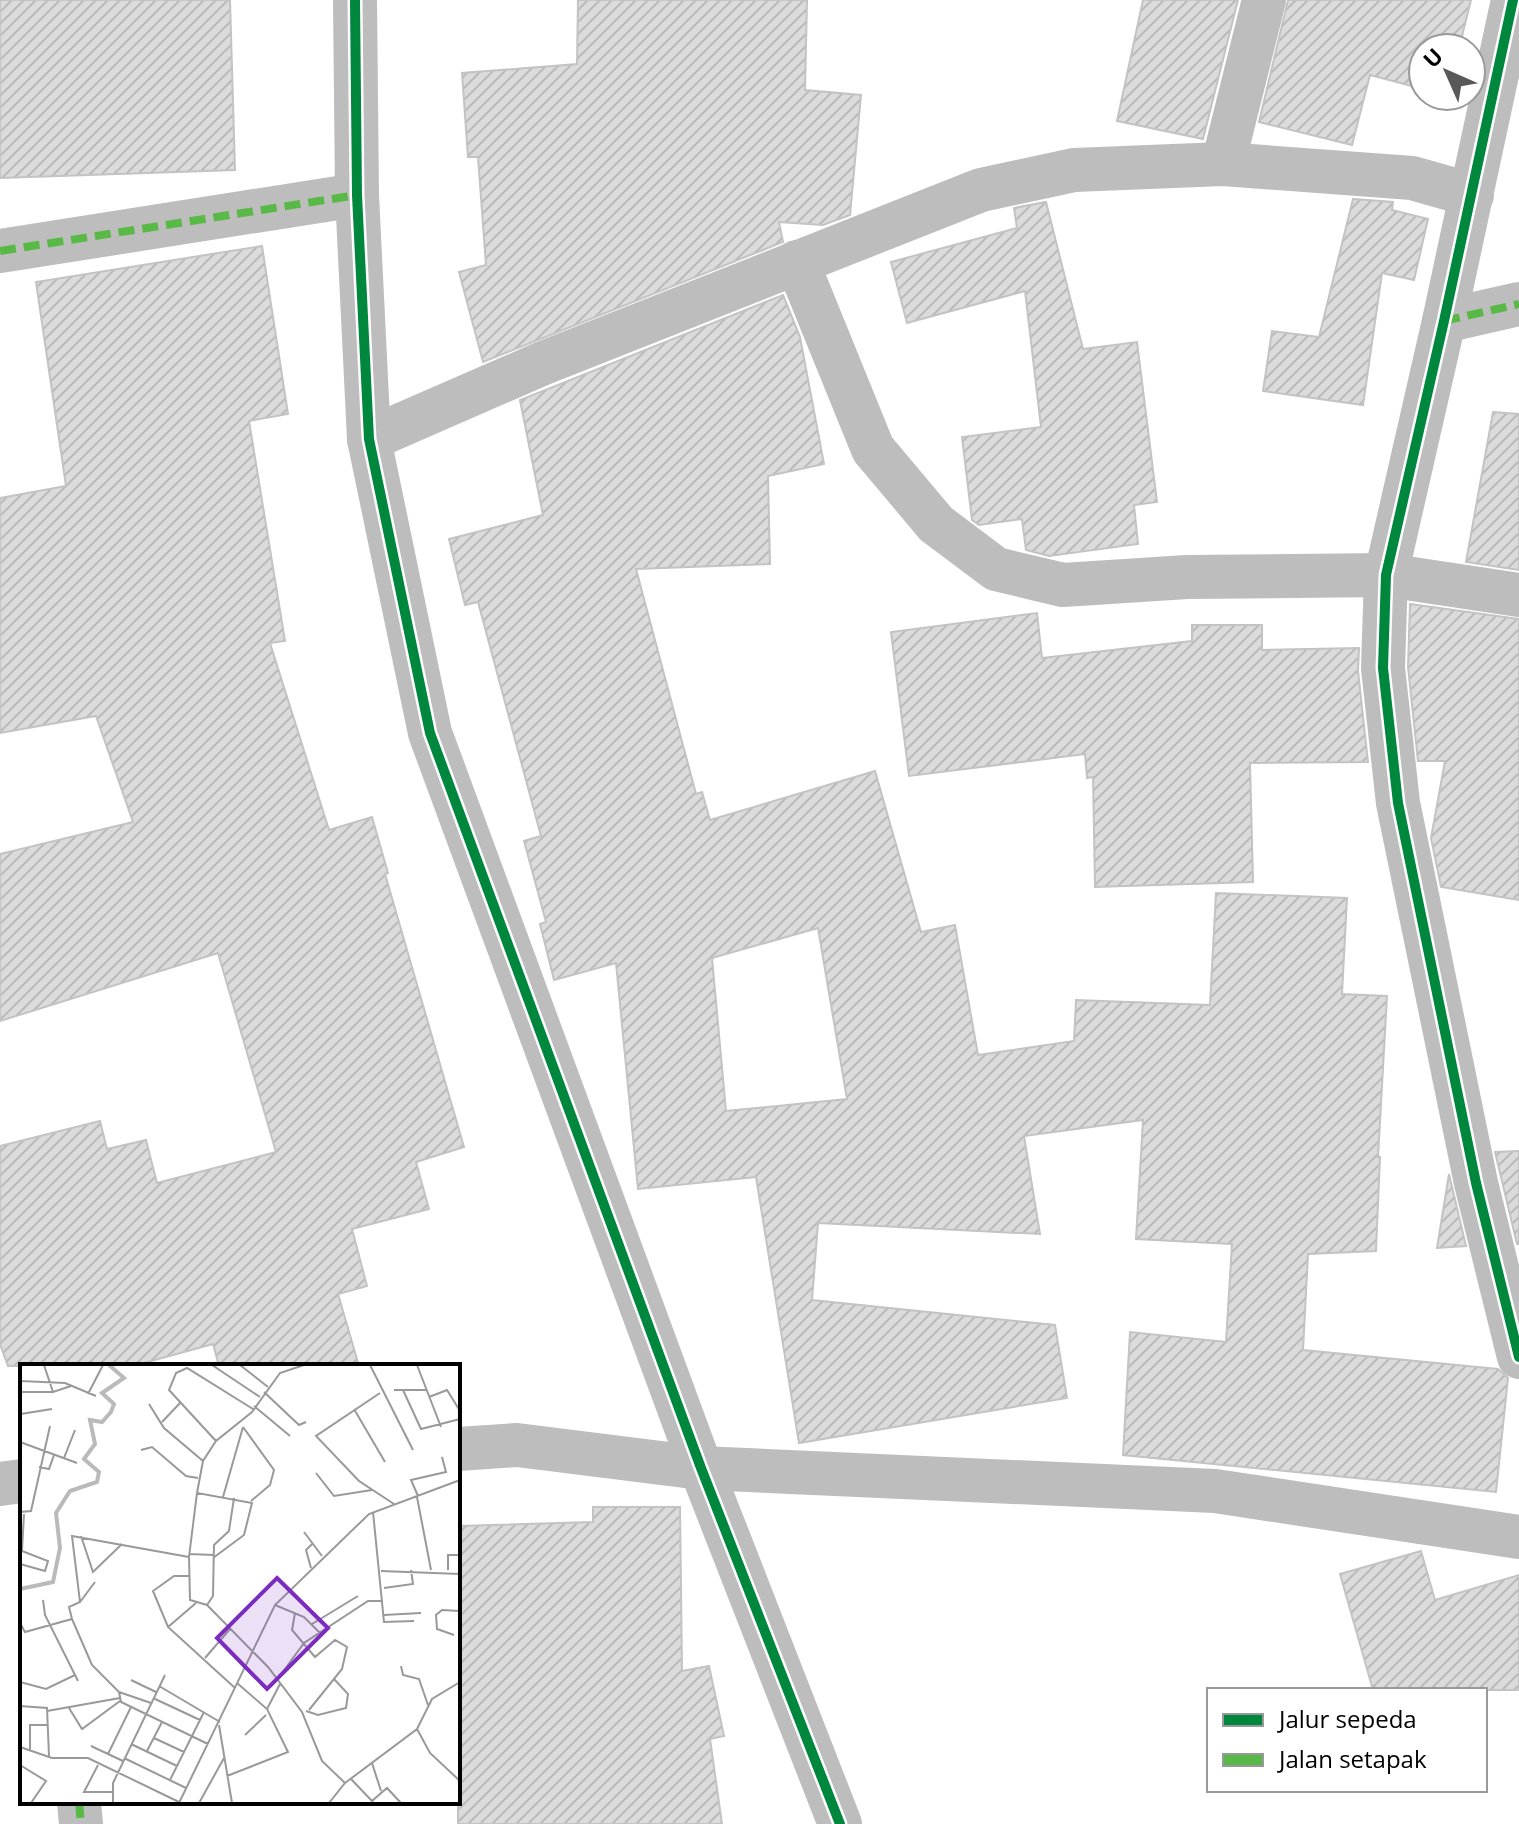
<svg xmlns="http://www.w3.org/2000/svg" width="1519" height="1824" font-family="'Open Sans',sans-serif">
	<defs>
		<pattern id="building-hatch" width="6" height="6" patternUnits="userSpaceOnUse" patternTransform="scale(2)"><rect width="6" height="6" fill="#dbdbdb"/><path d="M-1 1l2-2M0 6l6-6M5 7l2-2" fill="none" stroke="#bababa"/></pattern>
	</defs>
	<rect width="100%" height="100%" fill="#fff"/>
	<g fill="url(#building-hatch)" stroke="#c3c3c3" stroke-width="2" fill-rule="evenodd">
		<path d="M 0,0 L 230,0 L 235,170 L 0,178 Z"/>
		<path d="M 578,0 L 807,0 L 805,90 L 861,95 L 850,215 L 823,225 L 779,222 L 783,242 L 483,362 L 459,272 L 486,265 L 478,157 L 468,157 L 462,73 L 577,64 Z"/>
		<path d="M 1143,0 L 1238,0 L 1203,139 L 1117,121 Z"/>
		<path d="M 1288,0 L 1471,0 L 1459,48 L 1423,48 L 1423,89 L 1370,75 L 1352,145 L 1259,122 Z"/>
		<path d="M 1353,199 L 1393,202 L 1392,210 L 1428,219 L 1414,280 L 1382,273 L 1363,405 L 1263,391 L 1272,331 L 1319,337 Z"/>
		<path d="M 1046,202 L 1083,349 L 1137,342 L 1157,502 L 1134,505 L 1138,544 L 1049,556 L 1026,550 L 1022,519 L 979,525 L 972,520 L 962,437 L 1041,427 L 1025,291 L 907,323 L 891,262 L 1017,228 L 1014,208 Z"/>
		<path d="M 262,246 L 288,414 L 249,421 L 285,641 L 270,643 L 329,830 L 372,817 L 388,873 L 385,874 L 464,1147 L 416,1162 L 429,1209 L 352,1229 L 367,1286 L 338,1294 L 359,1366 L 219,1366 L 213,1344 L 133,1366 L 8,1366 L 0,1344 L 0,1146 L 100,1121 L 107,1149 L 146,1140 L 157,1183 L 276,1152 L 218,953 L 0,1021 L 0,854 L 133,822 L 96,716 L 0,733 L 0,498 L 66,486 L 36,282 Z"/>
		<path d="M 783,295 L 800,337 L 824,464 L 768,476 L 770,564 L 636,569 L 696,794 L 702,792 L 710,820 L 875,771 L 921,932 L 955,925 L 978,1055 L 1074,1041 L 1076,1000 L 1210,1005 L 1216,893 L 1347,898 L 1342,994 L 1387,996 L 1378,1157 L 1380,1157 L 1376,1251 L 1308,1254 L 1303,1350 L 1498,1369 L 1508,1378 L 1496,1492 L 1123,1455 L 1130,1332 L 1226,1342 L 1232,1244 L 1136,1239 L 1143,1120 L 1024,1136 L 1040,1234 L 818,1223 L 812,1300 L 1055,1325 L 1067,1398 L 799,1443 L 756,1177 L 638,1189 L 616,963 L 554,980 L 540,924 L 546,922 L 524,841 L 541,836 L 478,602 L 465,605 L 449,539 L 543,515 L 520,400 ZM 818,928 L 847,1099 L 726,1111 L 712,958 Z"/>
		<path d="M 1493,412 L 1519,414 L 1519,570 L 1466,562 Z"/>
		<path d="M 1410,604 L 1519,619 L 1519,900 L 1441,887 L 1431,838 L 1445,761 L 1418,761 L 1408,667 Z"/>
		<path d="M 1037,613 L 1042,658 L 1192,641 L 1192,625 L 1262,625 L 1262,650 L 1359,648 L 1358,671 L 1368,762 L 1250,763 L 1253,882 L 1095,887 L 1093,777 L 1087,778 L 1085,754 L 909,776 L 891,632 Z"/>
		<path d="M 1519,1151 L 1519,1244 L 1517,1244 L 1495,1152 Z"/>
		<path d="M 1449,1174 L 1466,1246 L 1437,1248 Z"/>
		<path d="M 593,1507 L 680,1507 L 682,1671 L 709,1666 L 724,1736 L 710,1739 L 722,1824 L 458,1824 L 458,1526 L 593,1522 Z"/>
		<path d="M 1421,1551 L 1435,1600 L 1519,1575 L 1519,1690 L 1373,1690 L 1340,1574 Z"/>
	</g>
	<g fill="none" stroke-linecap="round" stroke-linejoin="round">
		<g stroke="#bdbdbd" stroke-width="44">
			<path d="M 1513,0 L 1444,321 L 1386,575 L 1383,668 L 1398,803 L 1476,1183 L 1519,1357"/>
			<path d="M 1223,164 L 1264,0"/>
			<path d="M 0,251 L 357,195"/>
			<path d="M 797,262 L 873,449 L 936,524 L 996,569 L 1063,585 L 1187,577 L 1386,575 L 1519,595"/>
			<path d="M 1444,321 L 1519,304"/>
			<path d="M 369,439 L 541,364 L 981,190 L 1074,170 L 1223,164 L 1412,178 L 1472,195"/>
			<path d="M 458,1449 L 517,1445 L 701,1468 L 1215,1491 L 1519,1537"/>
			<path d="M 0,1484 L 22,1481"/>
			<path d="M 79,1802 L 81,1824"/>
		</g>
		<path stroke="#bdbdbd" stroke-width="44" d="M 355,0 L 357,195 L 369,439 L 430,733 L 701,1468 L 840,1824"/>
		<g stroke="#58b947" stroke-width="8" stroke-dasharray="16 8" stroke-linecap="butt">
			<path d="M 0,251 L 357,195"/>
			<path d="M 1444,321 L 1519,304"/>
			<path d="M 79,1802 L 81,1824"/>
		</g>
		<g stroke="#fff" stroke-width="15">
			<g id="cycleway">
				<path d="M 355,0 L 357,195 L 369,439 L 430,733 L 701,1468 L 840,1824"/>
				<path d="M 1513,0 L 1444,321 L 1386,575 L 1383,668 L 1398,803 L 1476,1183 L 1519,1357"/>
			</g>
		</g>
		<use href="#cycleway" stroke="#00873e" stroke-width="10"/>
	</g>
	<g transform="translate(20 1364)">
		<rect width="440" height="440" fill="#fff"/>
		<path fill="none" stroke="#bababa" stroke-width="4" d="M 0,225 L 33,218 L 40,184 L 36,149 L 50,127 L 77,118 L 79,108 L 64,95 L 75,80 L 70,56 L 82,58 L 91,48 L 94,40 L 82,29 L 104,14 L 89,1"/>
		<path fill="none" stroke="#999" stroke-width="2" d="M 24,1 L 33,28 L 51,22M 192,1 L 240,33M 220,1 L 248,23M 350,1 L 393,86M 397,1 L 421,63M 0,17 L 45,19 L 76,32M 374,26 L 407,26M 383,26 L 401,65 L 440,55M 0,28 L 33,28M 244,28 L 279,61 L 286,58M 360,29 L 296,72 L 339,117 L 374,140M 68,30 L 83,1M 409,33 L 427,26 L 440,47M 129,40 L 144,64 L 183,97M 234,42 L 270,72M 334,45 L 365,98M 0,55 L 1,50 L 32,45M 142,58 L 160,39M 223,63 L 254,106 L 250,121 L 231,137M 196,77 L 149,26 L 156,9 L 167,4 L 233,45M 0,78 L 57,99M 121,86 L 132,83 L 166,112 L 178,114M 44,94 L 55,66M 19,103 L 29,105 L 34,91M 296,109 L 314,132 L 352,126M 177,129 L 169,193 L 170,236 L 187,241 L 248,303 L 282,348 L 302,397 L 325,419M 398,132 L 391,116 L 426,108 L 422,93M 203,133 L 223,63M 397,133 L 411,206M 0,148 L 11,147 L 30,62M 353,148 L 364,258 L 394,257M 284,168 L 302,192M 61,172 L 73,208 L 102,180M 169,190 L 194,191M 193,194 L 224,171 L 232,139 L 177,129 L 183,97 L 196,77 L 232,48 L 260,9 L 284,1M 0,200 L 25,207 L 28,197 L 2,187 L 4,150M 291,204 L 286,186 L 293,179M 428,206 L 428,191 L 440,191M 361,207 L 440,210M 169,212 L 154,212 L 133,227 L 148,263 L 215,324M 364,224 L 393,220 L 391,206M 23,236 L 25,251 L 58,317M 60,238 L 52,172 L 169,193M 187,241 L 193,232 L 194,181 L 209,167 L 214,134M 255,241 L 284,253 L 300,269M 275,249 L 272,266 L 295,293 L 315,276 L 327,283 L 322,305 L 289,346M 364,251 L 401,249M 52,255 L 49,243 L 60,238 L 75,218M 0,259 L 5,268 L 52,255 L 72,301 L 99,328 L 101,338 L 188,380M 292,260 L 338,232M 148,263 L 176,239M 434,271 L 417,265 L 416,251 L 422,246 L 440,247M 185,294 L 210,265M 381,302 L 383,311 L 399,315 L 408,341M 111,316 L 136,328M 257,316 L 284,279 L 348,237 L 363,237M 0,318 L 26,325 L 55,311M 139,322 L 200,358M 99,328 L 131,339M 133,334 L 180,356M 0,342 L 27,344 L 29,392M 49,344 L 62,365 L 100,337M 247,345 L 260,320M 27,347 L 100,334M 286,347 L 298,351 L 326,344 L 328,330 L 314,315M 199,361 L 212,439M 397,365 L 410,389 L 440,417M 225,371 L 246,351M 134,374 L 164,388M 111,380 L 157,402M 71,382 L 103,397M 0,383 L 32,394 L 68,394 L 159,438M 10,386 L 10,361 L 28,361M 127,387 L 142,358M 88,390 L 111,343M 104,394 L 166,424M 352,399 L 361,427M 0,401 L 26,417 L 11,439M 78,401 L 64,428 L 93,428M 207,412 L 268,388 L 247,345 L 217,319M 331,415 L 353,438M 150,416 L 184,348M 352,437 L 367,424 L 381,439M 93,439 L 93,419 L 145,311M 159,439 L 255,241 L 349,150 L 440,116M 179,439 L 204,394M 309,439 L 325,419 L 397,365 L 412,335 L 440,318"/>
		<path fill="#7b2cbf" fill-opacity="0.15" stroke="#7b2cbf" stroke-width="4" d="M 257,214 L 308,264 L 247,325 L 197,274 Z"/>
		<rect width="440" height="440" fill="none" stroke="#000" stroke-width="4"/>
	</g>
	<rect x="1207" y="1688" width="280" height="104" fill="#ffffff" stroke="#999999" stroke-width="2"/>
	<rect x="1223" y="1714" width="40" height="12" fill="#00873e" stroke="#999999" stroke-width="2"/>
	<text x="1279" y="1728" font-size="24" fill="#000000">Jalur sepeda</text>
	<rect x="1223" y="1754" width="40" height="12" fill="#58b947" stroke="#999999" stroke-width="2"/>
	<text x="1279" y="1768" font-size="24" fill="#000000">Jalan setapak</text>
	<g transform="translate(1447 72) rotate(315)"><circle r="38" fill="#ffffff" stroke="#999999" stroke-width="2"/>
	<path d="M0-6L14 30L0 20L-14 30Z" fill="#595959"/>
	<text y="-12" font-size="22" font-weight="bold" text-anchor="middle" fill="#000000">U</text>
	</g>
</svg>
